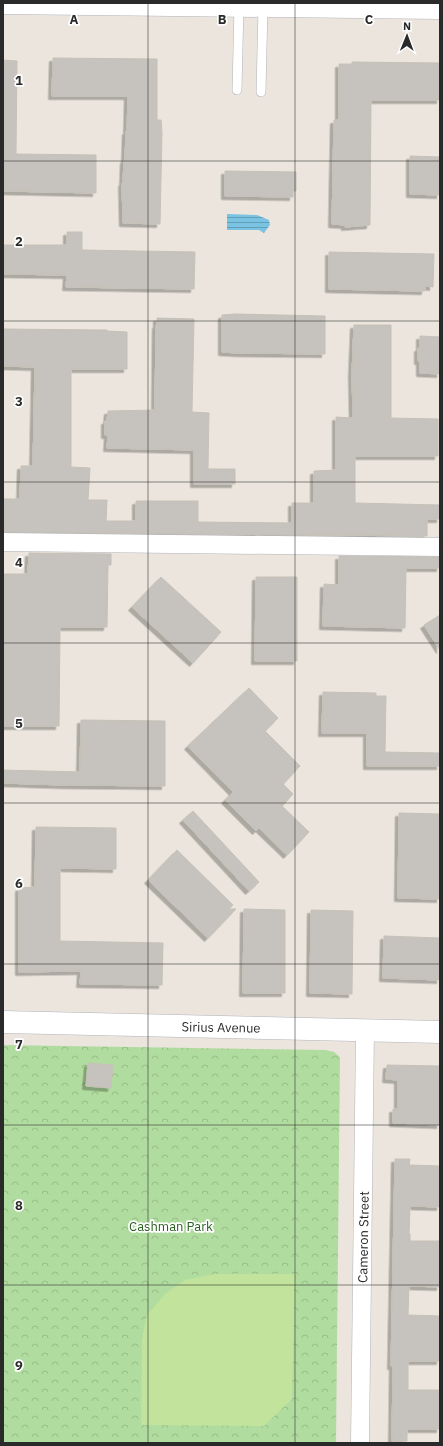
<svg xmlns="http://www.w3.org/2000/svg" width="443" height="1446" font-family="'IBM Plex Sans',sans-serif">
	<defs>
		<pattern id="park-crowns" width="20" height="18" patternUnits="userSpaceOnUse"><rect width="20" height="18" fill="#b1dc9f"/><path d="M2 6a3 3 0 1 1 6 0M12 15a3 3 0 1 1 6 0" fill="none" stroke="#98bd89"/></pattern>
		<pattern id="water-rules" width="6" height="5" patternUnits="userSpaceOnUse"><rect width="6" height="5" fill="#7ac3e3"/><path d="M0 2.5h6" fill="none" stroke="#649fb8"/></pattern>
		<filter id="shadow"><feDropShadow dx="-3.5" dy="3.5" stdDeviation="0" flood-color="#0004"/></filter>
	</defs>
	<rect width="100%" height="100%" fill="#ebe5dd"/>
	<path fill="url(#park-crowns)" d="M 3,1045 L 326,1050 L 334,1052 L 340,1057 L 336,1443 L 3,1443 Z"/>
	<path fill="#c1e39b" d="M 215,1274 L 295,1274 L 292,1399 L 264,1426 L 141,1425 L 142,1338 L 147,1315 L 166,1293 L 185,1280 Z"/>
	<path fill="url(#water-rules)" d="M 227,214 L 257,215 L 269,220 L 270,225 L 264,233 L 259,230 L 227,230 Z"/>
	<g fill="#c6c2bd" stroke="#c6c1b7" filter="url(#shadow)">
		<path d="M 53,58 L 157,59 L 157,120 L 161,120 L 162,132 L 160,224 L 123,223 L 122,183 L 123,183 L 124,160 L 125,160 L 126,131 L 127,132 L 128,96 L 52,96 Z"/>
		<path d="M 3,60 L 17,61 L 16,154 L 96,155 L 96,193 L 3,191 Z"/>
		<path d="M 352,62 L 440,63 L 440,100 L 371,100 L 370,225 L 345,227 L 345,225 L 332,224 L 334,120 L 339,120 L 339,64 L 352,64 Z"/>
		<path d="M 410,156 L 440,157 L 440,195 L 410,194 Z"/>
		<path d="M 225,171 L 296,172 L 296,191 L 293,191 L 293,197 L 225,196 Z"/>
		<path d="M 67,232 L 82,232 L 82,250 L 195,252 L 194,289 L 66,287 L 67,275 L 3,274 L 3,245 L 67,245 Z"/>
		<path d="M 329,252 L 434,254 L 433,287 L 425,286 L 425,291 L 421,291 L 329,289 Z"/>
		<path d="M 235,314 L 325,316 L 325,354 L 237,353 L 222,352 L 222,315 Z"/>
		<path d="M 157,318 L 194,319 L 192,412 L 209,413 L 208,469 L 235,469 L 235,484 L 194,484 L 194,450 L 107,448 L 108,435 L 105,435 L 105,421 L 107,421 L 108,411 L 155,410 L 156,325 L 157,325 Z"/>
		<path d="M 354,325 L 391,325 L 391,418 L 438,419 L 438,456 L 355,456 L 355,503 L 440,505 L 440,519 L 427,519 L 427,536 L 3,532 L 3,499 L 20,499 L 21,466 L 33,466 L 35,367 L 3,366 L 3,329 L 107,330 L 107,331 L 127,332 L 127,369 L 71,369 L 71,467 L 90,468 L 88,500 L 107,500 L 106,521 L 136,521 L 136,501 L 198,501 L 198,522 L 292,523 L 292,503 L 314,503 L 314,471 L 336,470 L 336,417 L 353,418 L 352,374 Z"/>
		<path d="M 420,336 L 440,337 L 440,374 L 420,373 L 420,361 L 418,361 L 418,348 L 420,348 Z"/>
		<path d="M 29,553 L 111,554 L 111,565 L 108,565 L 107,627 L 60,627 L 59,726 L 3,726 L 3,574 L 28,574 Z"/>
		<path d="M 339,556 L 440,557 L 440,568 L 406,568 L 405,628 L 323,626 L 324,584 L 339,585 Z"/>
		<path d="M 161,577 L 221,632 L 193,663 L 132,607 Z"/>
		<path d="M 256,577 L 297,577 L 297,661 L 255,661 Z"/>
		<path d="M 440,615 L 440,650 L 424,625 Z"/>
		<path d="M 249,688 L 278,718 L 265,731 L 300,766 L 283,784 L 293,794 L 282,806 L 309,832 L 287,855 L 259,828 L 256,831 L 225,800 L 233,792 L 188,746 Z"/>
		<path d="M 323,692 L 376,693 L 376,696 L 386,696 L 385,752 L 440,753 L 440,766 L 367,766 L 367,733 L 322,733 Z"/>
		<path d="M 81,720 L 165,721 L 165,786 L 63,785 L 3,783 L 3,770 L 80,772 Z"/>
		<path d="M 193,811 L 259,882 L 249,891 L 183,820 Z"/>
		<path d="M 399,813 L 440,814 L 440,899 L 398,898 Z"/>
		<path d="M 36,827 L 116,828 L 116,869 L 60,868 L 60,941 L 163,943 L 162,985 L 80,984 L 81,971 L 19,972 L 19,888 L 35,887 Z"/>
		<path d="M 177,850 L 233,905 L 229,909 L 236,909 L 208,938 L 148,880 Z"/>
		<path d="M 244,909 L 285,910 L 285,993 L 243,993 Z"/>
		<path d="M 311,910 L 353,911 L 352,994 L 310,993 Z"/>
		<path d="M 384,936 L 440,938 L 440,980 L 383,978 Z"/>
		<path d="M 88,1063 L 113,1065 L 111,1088 L 86,1086 Z"/>
		<path d="M 387,1065 L 440,1066 L 440,1125 L 393,1123 L 393,1109 L 398,1109 L 398,1080 L 386,1079 Z"/>
		<path d="M 395,1159 L 410,1159 L 409,1165 L 440,1166 L 440,1207 L 410,1206 L 409,1234 L 410,1234 L 410,1241 L 440,1241 L 440,1287 L 409,1286 L 408,1315 L 440,1316 L 440,1361 L 408,1361 L 408,1390 L 440,1390 L 440,1429 L 407,1429 L 407,1441 L 392,1441 L 393,1366 L 391,1366 Z"/>
	</g>
	<g fill="none" stroke-linecap="round" stroke-linejoin="round">
		<g stroke="#b1b3bc" stroke-width="10">
			<g id="lane">
				<path d="M 237,90 L 239,6"/>
				<path d="M 261,92 L 263,6"/>
			</g>
		</g>
		<g stroke="#b1b3bc" stroke-width="19">
			<g id="street">
				<path d="M 3,542 L 440,547"/>
				<path d="M 360,1443 L 365,1030"/>
			</g>
		</g>
		<g stroke="#b1b3bc" stroke-width="23">
			<g id="secondary">
				<path d="M 3,3 L 440,8"/>
				<path d="M 3,1022 L 440,1032"/>
			</g>
		</g>
		<use href="#lane" stroke="#fff" stroke-width="9"/>
		<use href="#street" stroke="#fff" stroke-width="18"/>
		<use href="#secondary" stroke="#fff" stroke-width="22"/>
	</g>
	<path fill="none" stroke="#2a2a2a" stroke-width="1" stroke-opacity="0.55" d="M 148,3 L 148,1443M 295,3 L 295,1443M 3,161 L 440,161M 3,321 L 440,321M 3,482 L 440,482M 3,643 L 440,643M 3,803 L 440,803M 3,964 L 440,964M 3,1125 L 440,1125M 3,1285 L 440,1285"/>
	<g text-anchor="middle" stroke-width="3.5" stroke-linejoin="round" paint-order="stroke">
		<g font-size="13" fill="#2a2a2a" stroke="#fff">
			<text transform="translate(221 1027) rotate(1)" y="5">Sirius Avenue</text>
			<text transform="translate(363 1237) rotate(-89)" y="5">Cameron Street</text>
		</g>
		<g font-size="13" fill="#2b6021" stroke="#fff">
			<text x="171" y="1231">Cashman Park</text>
		</g>
	</g>
	<g font-size="13" text-anchor="middle" font-weight="bold" fill="#2a2a2a" stroke="#fff" stroke-width="3.5" stroke-linejoin="round" paint-order="stroke">
		<text x="74" y="24">A</text>
		<text x="222" y="24">B</text>
		<text x="369" y="24">C</text>
		<text x="19" y="85">1</text>
		<text x="19" y="246">2</text>
		<text x="19" y="406">3</text>
		<text x="19" y="567">4</text>
		<text x="19" y="728">5</text>
		<text x="19" y="888">6</text>
		<text x="19" y="1049">7</text>
		<text x="19" y="1210">8</text>
		<text x="19" y="1370">9</text>
	</g>
	<rect width="443" height="1446" fill="none" stroke="#2a2a2a" stroke-width="8"/>
	<g transform="translate(407 36) rotate(1)" stroke="#ffffff" stroke-width="3" paint-order="stroke">
	<path d="M0-3L7 15L0 10L-7 15Z" fill="#2a2a2a"/>
	<text y="-6" font-size="11" font-weight="bold" text-anchor="middle" fill="#2a2a2a">N</text>
	</g>
</svg>
